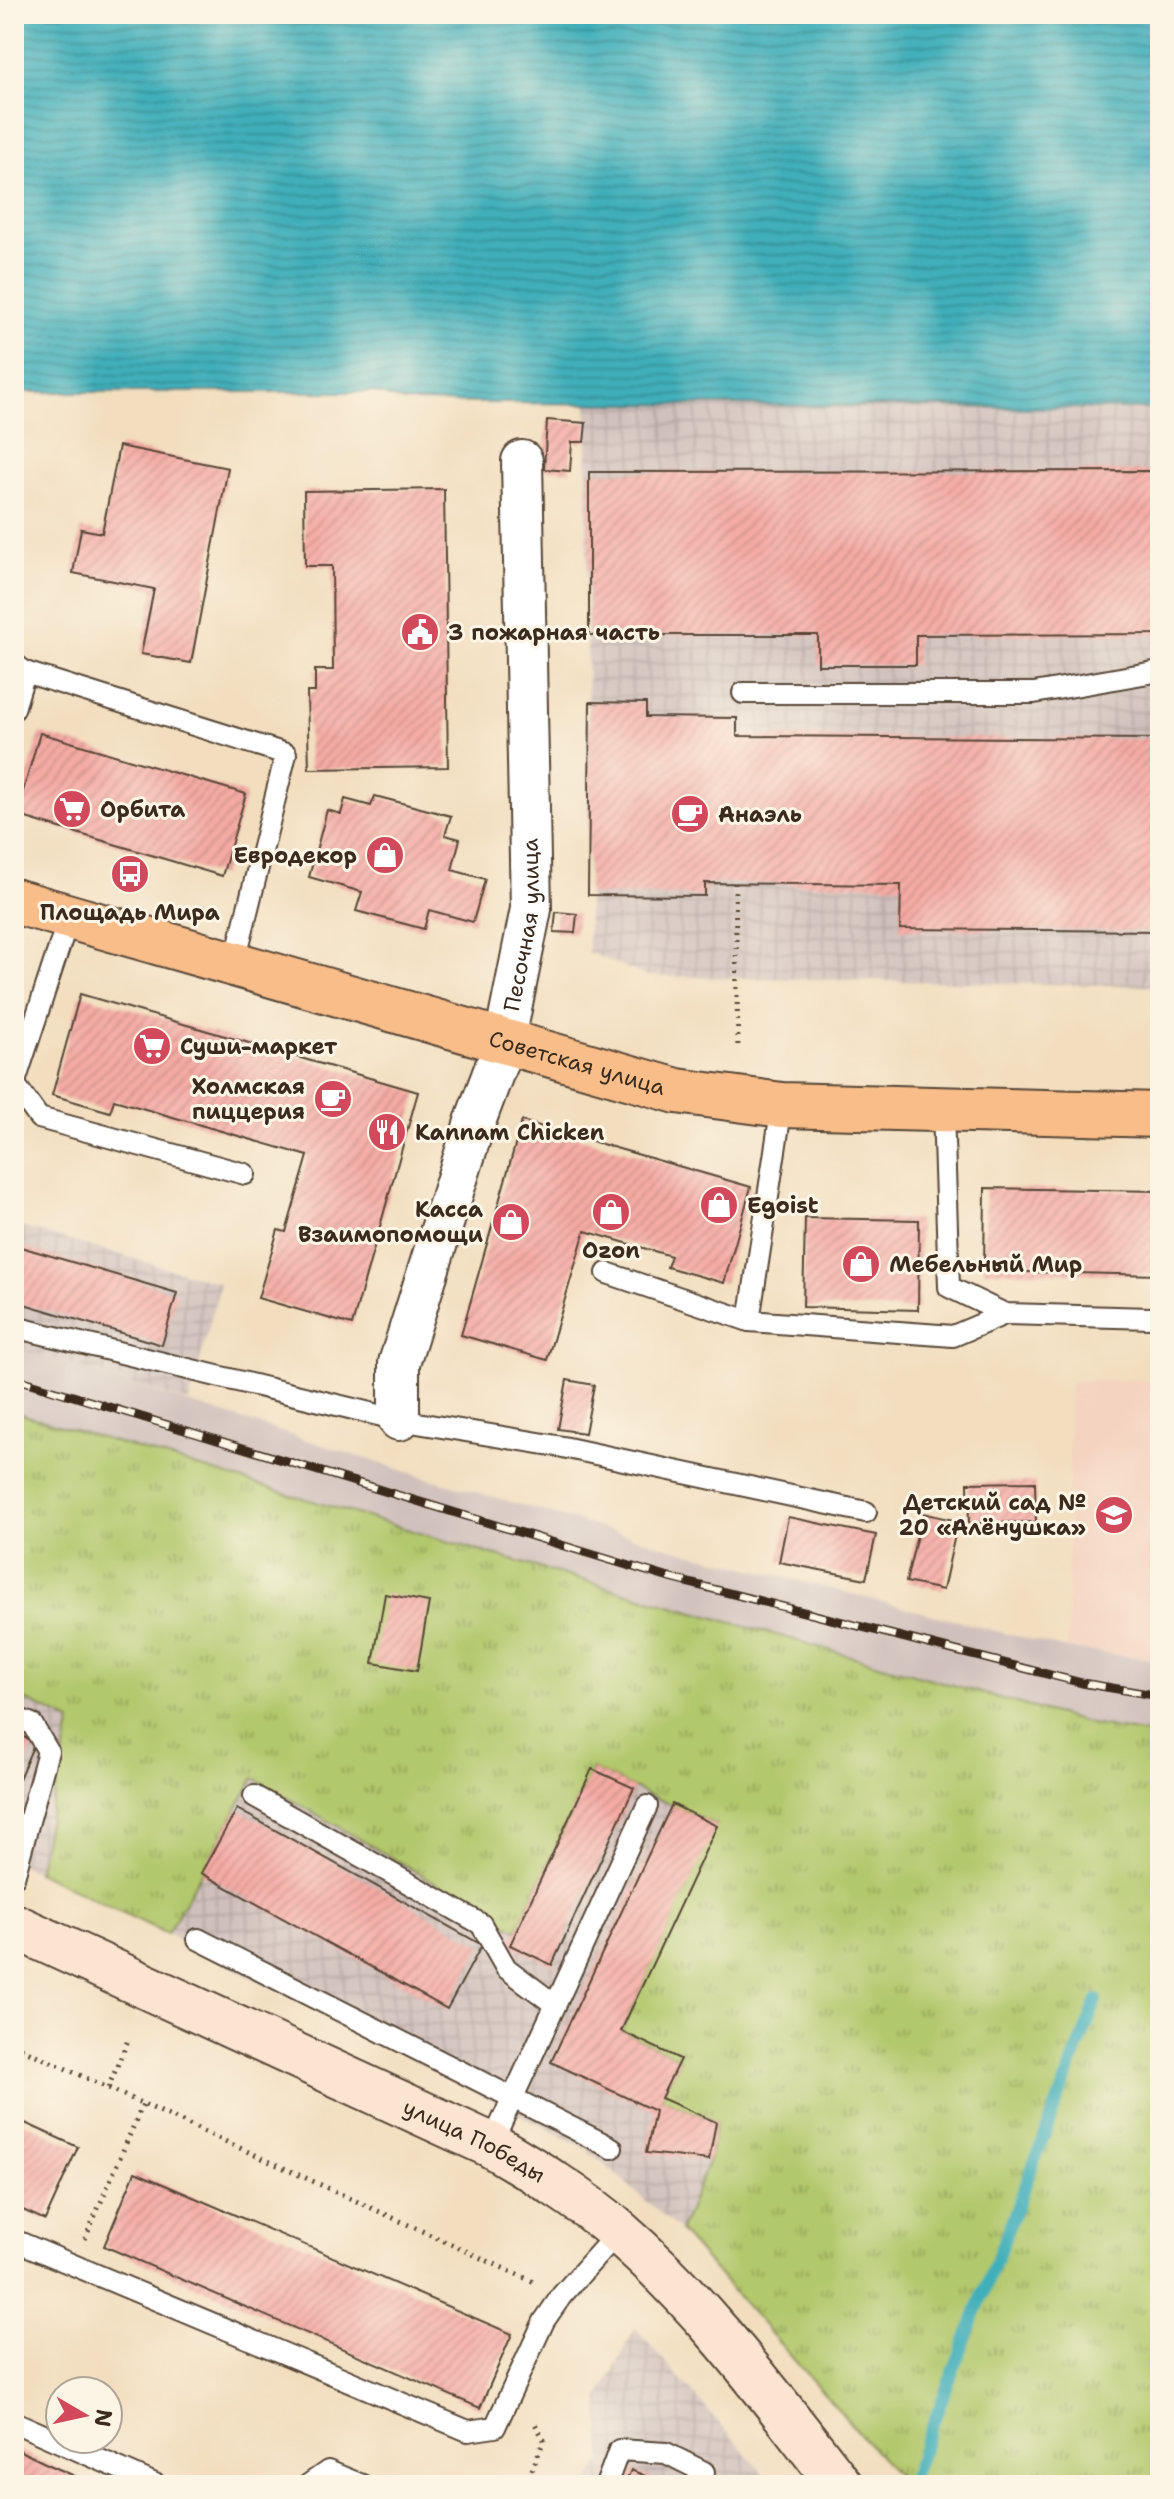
<svg xmlns="http://www.w3.org/2000/svg" width="1174" height="2499" font-family="'Shantell Sans',sans-serif">
	<defs>
		<pattern id="industrial-grid" width="8" height="8" patternUnits="userSpaceOnUse" patternTransform="scale(2)"><rect width="8" height="8" fill="#d0c0bc"/><path d="M0 4h8M4 0v8" fill="none" stroke="#b4a5a1"/></pattern>
		<pattern id="grass-tufts" width="24" height="20" patternUnits="userSpaceOnUse" patternTransform="scale(2)"><rect width="24" height="20" fill="#b2c86c"/><path d="M3 7l-1-3M5 7V3M7 7l1-3M15 17l-1-3M17 17v-4M19 17l1-3" fill="none" stroke="#92a358"/></pattern>
		<pattern id="water-rules" width="6" height="5" patternUnits="userSpaceOnUse" patternTransform="scale(2)"><rect width="6" height="5" fill="#3fafba"/><path d="M0 2.5h6" fill="none" stroke="#368f97"/></pattern>
		<pattern id="building-hatch" width="6" height="6" patternUnits="userSpaceOnUse" patternTransform="scale(2)"><rect width="6" height="6" fill="#f4aba4"/><path d="M-1 1l2-2M0 6l6-6M5 7l2-2" fill="none" stroke="#d2938d"/></pattern>
	</defs>
	<rect width="100%" height="100%" fill="#fcf5e5"/>
	<filter id="ink" filterUnits="userSpaceOnUse"><feTurbulence type="fractalNoise" baseFrequency=".0125" numOctaves="2"/><feDisplacementMap in="SourceGraphic" scale="16" xChannelSelector="R" yChannelSelector="G"/><feConvolveMatrix kernelMatrix="1 2 1 2 8 2 1 2 1" color-interpolation-filters="sRGB"/></filter>
	<filter id="wash" filterUnits="userSpaceOnUse"><feTurbulence type="fractalNoise" baseFrequency=".006" numOctaves="4" result="noise"/><feDisplacementMap in="SourceGraphic" scale="32" xChannelSelector="R" yChannelSelector="G"/><feGaussianBlur stdDeviation="1.8" result="paint"/><feColorMatrix in="noise" values="0 0 0 0 0 0 0 0 0 0 0 0 0 0 0 0 0 1.4 0 .05"/><feComposite in="paint" operator="in"/></filter>
	<g filter="url(#wash)">
		<rect width="100%" height="100%" fill="#f2debf"/>
		<path fill="#f4d3c0" d="M 1070,1380 L 1160,1380 L 1160,1660 L 1067,1649 Z"/>
		<g fill="url(#industrial-grid)">
			<path d="M 587,403 L 1160,409 L 1160,986 L 646,976 L 588,952 Z"/>
			<path d="M 14,1225 L 220,1283 L 189,1402 L 14,1348 Z"/>
			<path d="M 14,1695 L 72,1720 L 37,1872 L 14,1861 Z"/>
			<path d="M 592,1769 L 717,1826 L 680,2059 L 661,2098 L 716,2122 L 709,2160 L 680,2231 L 587,2149 L 167,1934 L 254,1777 L 517,1930 Z"/>
			<path d="M 635,2328 L 774,2485 L 586,2485 L 602,2461 L 599,2399 Z"/>
		</g>
		<path fill="#d0c0bc" d="M 14,1348 L 427,1478 L 678,1550 L 1067,1649 L 1160,1660 L 1160,1736 L 1090,1724 L 490,1554 L 14,1412 Z"/>
		<path fill="url(#grass-tufts)" stroke="#767945" stroke-width="2" d="M 14,1412 L 490,1554 L 1090,1724 L 1160,1736 L 1160,2485 L 905,2485 L 680,2231 L 709,2160 L 716,2122 L 661,2098 L 680,2059 L 621,2031 L 716,1825 L 592,1769 L 517,1930 L 254,1778 L 167,1934 L 37,1872 L 71,1721 L 14,1695 Z"/>
		<path fill="url(#water-rules)" stroke="#3d6c6c" stroke-width="2" d="M 14,14 L 1160,14 L 1160,409 L 404,402 L 373,392 L 14,392 Z"/>
		<g fill="none" stroke-linecap="round" stroke-linejoin="round">
			<path stroke="#3fafba" stroke-width="12" d="M 909,2485 L 1097,2000"/>
		</g>
		<g id="blocks">
			<g fill="url(#building-hatch)">
				<path d="M 547,420 L 586,423 L 584,442 L 572,442 L 570,471 L 544,469 Z"/>
				<path d="M 119,446 L 228,468 L 191,663 L 141,654 L 154,589 L 73,573 L 81,529 L 102,533 Z"/>
				<path d="M 1160,471 L 1160,634 L 916,635 L 916,665 L 818,665 L 818,635 L 589,635 L 589,472 Z"/>
				<path d="M 444,489 L 448,767 L 309,769 L 307,692 L 315,692 L 315,670 L 333,670 L 332,566 L 305,566 L 304,491 Z"/>
				<path d="M 590,702 L 646,703 L 646,717 L 737,718 L 737,736 L 1160,739 L 1160,931 L 900,929 L 901,885 L 705,883 L 705,896 L 588,895 Z"/>
				<path d="M 40,733 L 246,794 L 222,876 L 16,815 Z"/>
				<path d="M 375,796 L 451,816 L 445,835 L 460,839 L 452,870 L 485,879 L 473,922 L 429,910 L 424,929 L 356,911 L 362,892 L 309,877 L 327,810 L 341,814 L 345,799 L 371,806 Z"/>
				<path d="M 556,912 L 577,914 L 575,933 L 554,932 Z"/>
				<path d="M 80,994 L 418,1092 L 352,1325 L 258,1298 L 278,1230 L 286,1232 L 308,1156 L 114,1100 L 110,1112 L 52,1095 Z"/>
				<path d="M 522,1121 L 751,1187 L 724,1283 L 667,1267 L 671,1256 L 585,1231 L 547,1360 L 461,1335 Z"/>
				<path d="M 985,1188 L 1160,1191 L 1160,1275 L 984,1271 Z"/>
				<path d="M 805,1218 L 919,1220 L 918,1310 L 803,1307 Z"/>
				<path d="M 14,1245 L 177,1293 L 162,1345 L 14,1301 Z"/>
				<path d="M 567,1380 L 594,1385 L 585,1433 L 558,1429 Z"/>
				<path d="M 1035,1482 L 1036,1522 L 969,1523 L 968,1483 Z"/>
				<path d="M 922,1513 L 958,1521 L 943,1590 L 906,1582 Z"/>
				<path d="M 788,1517 L 876,1535 L 866,1579 L 779,1562 Z"/>
				<path d="M 385,1594 L 429,1602 L 417,1671 L 373,1663 Z"/>
				<path d="M 14,1733 L 35,1742 L 14,1790 Z"/>
				<path d="M 592,1769 L 634,1788 L 552,1965 L 510,1945 Z"/>
				<path d="M 672,1804 L 717,1826 L 621,2031 L 680,2059 L 661,2098 L 716,2122 L 709,2160 L 646,2153 L 655,2111 L 551,2062 Z"/>
				<path d="M 237,1809 L 482,1945 L 447,2009 L 201,1873 Z"/>
				<path d="M 14,2118 L 78,2147 L 45,2220 L 14,2206 Z"/>
				<path d="M 135,2172 L 512,2334 L 480,2408 L 104,2246 Z"/>
				<path d="M 14,2448 L 45,2463 L 95,2485 L 14,2485 Z"/>
				<path d="M 631,2470 L 666,2485 L 624,2485 Z"/>
			</g>
		</g>
	</g>
	<g filter="url(#ink)">
		<use href="#blocks" fill-opacity="0" stroke="#564536" stroke-width="2"/>
		<g fill="none" stroke-linecap="round" stroke-linejoin="round">
			<g stroke="#564536" stroke-width="24">
				<g id="lane">
					<path d="M 25,672 L 286,754 L 234,965"/>
					<path d="M 743,693 L 1034,693 L 1160,671"/>
					<path d="M 14,709 L 25,672 L 15,664"/>
					<path d="M 14,1085 L 69,917"/>
					<path d="M 16,1086 L 39,1118 L 245,1174"/>
					<path d="M 943,1111 L 949,1287 L 1005,1314 L 1151,1318"/>
					<path d="M 607,1273 L 749,1321 L 782,1105"/>
					<path d="M 749,1321 L 953,1336 L 1005,1314"/>
					<path d="M 14,1327 L 399,1420 L 563,1447 L 866,1512"/>
					<path d="M 14,1717 L 32,1724 L 48,1751 L 14,1877"/>
					<path d="M 254,1796 L 481,1924 L 506,1968 L 554,2004"/>
					<path d="M 198,1939 L 612,2148"/>
					<path d="M 491,2145 L 647,1806"/>
					<path d="M 14,2240 L 468,2431 L 495,2427 L 544,2321 L 562,2295 L 619,2231"/>
					<path d="M 14,2422 L 157,2485"/>
					<path d="M 308,2485 L 328,2471 L 362,2485"/>
					<path d="M 606,2485 L 619,2450 L 666,2453 L 704,2472"/>
				</g>
			</g>
			<g stroke="#564536" stroke-width="44">
				<g id="street">
					<path id="s1" d="M 399,1420 L 399,1363 L 476,1119 L 504,1044 L 531,909 L 522,461"/>
				</g>
			</g>
			<g stroke="#564536" stroke-width="48">
				<g id="secondary">
					<path id="s2" d="M 14,1926 L 491,2145 C 535,2171 579,2197 618,2231 C 703,2304 771,2397 840,2485"/>
				</g>
			</g>
			<g stroke="#564536" stroke-width="48">
				<g id="primary">
					<path id="s3" d="M 14,901 L 677,1091 L 782,1105 L 1160,1115"/>
				</g>
			</g>
			<g stroke="#564536" stroke-width="5" stroke-dasharray="2 6" stroke-linecap="butt">
				<path d="M 735,883 L 738,1050"/>
				<path d="M 14,2045 L 536,2283"/>
				<path d="M 108,2088 L 128,2040"/>
				<path d="M 85,2239 L 143,2104"/>
				<path d="M 526,2485 L 544,2440 L 533,2420"/>
			</g>
			<use href="#lane" stroke="#fff" stroke-width="20"/>
			<use href="#street" stroke="#fff" stroke-width="40"/>
			<use href="#secondary" stroke="#fce5d0" stroke-width="44"/>
			<use href="#primary" stroke="#f8bd89" stroke-width="44"/>
			<g stroke="#3b2a1e" stroke-width="9">
				<path id="rail" d="M 14,1378 L 666,1577 L 1082,1683 L 1160,1696"/>
			</g>
			<use href="#rail" stroke="#fcf5e5" stroke-width="6" stroke-dasharray="18" stroke-linecap="butt"/>
		</g>
	</g>
	<defs>
		<g id="civic-disc" transform="scale(2)"><circle r="9.5" fill="#d1495b" stroke="#fcf5e5"/><path d="M-.6-6.5H3V-4.5H.6V-3L4-1V1h2V6H-6V1h2V-1L-.6-3ZM-1.2 2.5V6h2.4V2.5Z" fill="#fff"/></g>
		<g id="supermarket-disc" transform="scale(2)"><circle r="9.5" fill="#d1495b" stroke="#fcf5e5"/><path d="M-6-5.5h2.5l.6 2H6L4.5 2H-2.5L-4.4-4H-6ZM-1.5 3.2a1.3 1.3 0 1 0 .1 0ZM3 3.2a1.3 1.3 0 1 0 .1 0Z" fill="#fff"/></g>
		<g id="cafe-disc" transform="scale(2)"><circle r="9.5" fill="#d1495b" stroke="#fcf5e5"/><path d="M-5.5-4.5H6V0H3Q3 3.5 0 3.5H-2.5Q-5.5 3.5-5.5 0ZM3-3.2v2h1.7v-2ZM-6 4.5H4V6H-6Z" fill="#fff"/></g>
		<g id="shop-disc" transform="scale(2)"><circle r="9.5" fill="#d1495b" stroke="#fcf5e5"/><path d="M-5-2.5h2.3a2.7 3.5 0 0 1 5.4 0H5L5.5 6h-11ZM-1.5-2.5h3a1.5 2.3 0 0 0-3 0Z" fill="#fff"/></g>
		<g id="bus-disc" transform="scale(2)"><circle r="9.5" fill="#d1495b" stroke="#fcf5e5"/><path d="M-5-6H5V4H4V6H2V4H-2V6H-4V4H-5ZM-3.5-4V0h7V-4ZM-3.5 1.2v1.5H-2V1.2ZM2 1.2v1.5H3.5V1.2Z" fill="#fff"/></g>
		<g id="restaurant-disc" transform="scale(2)"><circle r="9.5" fill="#d1495b" stroke="#fcf5e5"/><path d="M-5-6h1v4h1v-4h1v4h1v-4h1v5L-1.5 .5V6h-2V.5L-5-1ZM5-6V6H3V1.5H1.5Q1.5-4 5-6Z" fill="#fff"/></g>
		<g id="school-disc" transform="scale(2)"><circle r="9.5" fill="#d1495b" stroke="#fcf5e5"/><path d="M0-5L7-2L0 1L-7-2ZM-4 1L0 2.5L4 1V4Q0 6-4 4Z" fill="#fff"/></g>
	</defs>
	<g fill-rule="evenodd">
		<use href="#civic-disc" x="420" y="632"/>
		<use href="#supermarket-disc" x="72" y="809"/>
		<use href="#cafe-disc" x="690" y="814"/>
		<use href="#shop-disc" x="385" y="855"/>
		<use href="#bus-disc" x="130" y="874"/>
		<use href="#supermarket-disc" x="152" y="1046"/>
		<use href="#cafe-disc" x="333" y="1099"/>
		<use href="#restaurant-disc" x="387" y="1132"/>
		<use href="#shop-disc" x="719" y="1205"/>
		<use href="#shop-disc" x="611" y="1212"/>
		<use href="#shop-disc" x="511" y="1222"/>
		<use href="#shop-disc" x="861" y="1264"/>
		<use href="#school-disc" x="1114" y="1515"/>
	</g>
	<g text-anchor="middle" stroke-width="6" stroke-linejoin="round" paint-order="stroke">
		<g font-size="22" font-weight="bold" fill="#3b2a1e" stroke="#fcf5e5" text-anchor="start">
			<text x="448" y="640">3 пожарная часть</text>
			<text x="100" y="817">Орбита</text>
			<text x="718" y="822">Анаэль</text>
			<text x="357" y="863" text-anchor="end">Евродекор</text>
			<text x="130" y="920" text-anchor="middle">Площадь Мира</text>
			<text x="180" y="1054">Суши-маркет</text>
			<text x="305" y="1094" text-anchor="end">Холмская<tspan x="305" dy="25">пиццерия</tspan></text>
			<text x="415" y="1140">Kannam Chicken</text>
			<text x="747" y="1213">Egoist</text>
			<text x="483" y="1217" text-anchor="end">Касса<tspan x="483" dy="25">Взаимопомощи</tspan></text>
			<text x="611" y="1258" text-anchor="middle">Ozon</text>
			<text x="889" y="1272">Мебельный Мир</text>
			<text x="1086" y="1510" text-anchor="end">Детский сад №<tspan x="1086" dy="25">20 «Алёнушка»</tspan></text>
		</g>
		<g font-size="22" fill="#3b2a1e" stroke="#fcf5e5">
			<text dy="8" stroke="none"><textPath href="#s1" startOffset="514">Песочная улица</textPath></text>
			<text dy="8" stroke="none"><textPath href="#s3" startOffset="586">Советская улица</textPath></text>
			<text dy="8" stroke="none"><textPath href="#s2" startOffset="508">улица Победы</textPath></text>
		</g>
	</g>
	<rect width="1174" height="2499" fill="none" stroke="#fcf5e5" stroke-width="48"/>
	<g transform="translate(84 2415) rotate(99)"><circle r="38" fill="#fcf5e5" stroke="#afa495" stroke-width="2"/>
	<path d="M0-6L14 30L0 20L-14 30Z" fill="#d1495b"/>
	<text y="-12" font-size="22" font-weight="bold" text-anchor="middle" fill="#3b2a1e">N</text>
	</g>
</svg>
